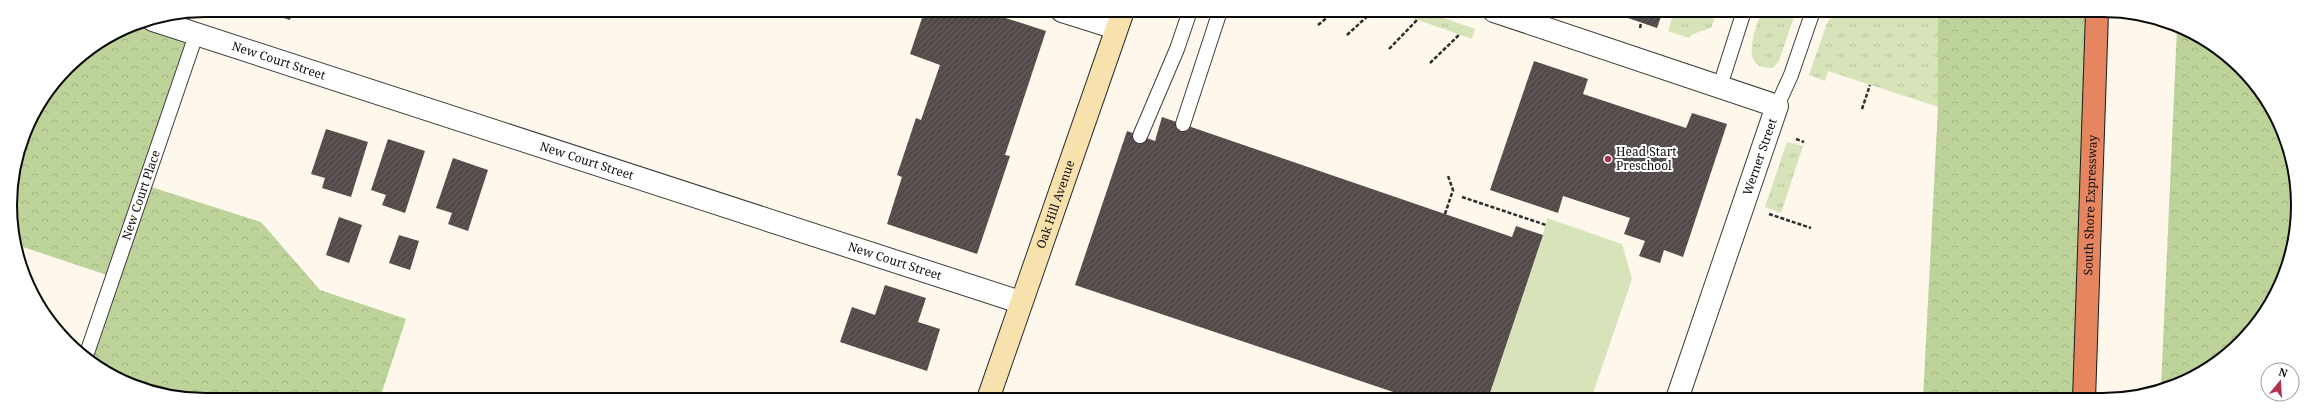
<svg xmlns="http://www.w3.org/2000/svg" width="2308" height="410" font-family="'Noto Serif',serif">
	<defs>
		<pattern id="grass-tufts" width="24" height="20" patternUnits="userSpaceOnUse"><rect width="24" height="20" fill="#d7e4b9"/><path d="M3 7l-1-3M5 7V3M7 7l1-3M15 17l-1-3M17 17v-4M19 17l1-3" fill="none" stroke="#b7c29e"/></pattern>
		<pattern id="forest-crowns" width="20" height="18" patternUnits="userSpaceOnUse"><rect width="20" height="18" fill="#bed39a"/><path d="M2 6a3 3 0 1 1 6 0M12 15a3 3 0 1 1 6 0" fill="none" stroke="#a2b483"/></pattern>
		<pattern id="building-hatch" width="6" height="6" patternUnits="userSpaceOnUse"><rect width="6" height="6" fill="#534b49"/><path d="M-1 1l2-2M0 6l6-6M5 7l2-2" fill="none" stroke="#67605f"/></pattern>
	</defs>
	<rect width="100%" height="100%" fill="#fdf7ec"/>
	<g fill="url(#grass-tufts)">
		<path d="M 1392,11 L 1424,11 L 1475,29 L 1472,39 Z"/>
		<path d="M 1679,11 L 1691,11 L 1702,15 L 1708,11 L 1717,11 L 1711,28 L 1693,34 L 1689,38 L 1668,31 L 1672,18 Z"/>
		<path d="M 1762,11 L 1796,11 L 1779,61 L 1773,68 C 1738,70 1755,29 1762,11 Z"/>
		<path d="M 1836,11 L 1938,11 L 1938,107 L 1828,71 L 1825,81 L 1809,75 L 1827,23 Z"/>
		<path d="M 1787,142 L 1803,146 L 1781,213 L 1765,207 Z"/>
	</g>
	<g fill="url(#forest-crowns)">
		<path d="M 1938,11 L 2097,12 L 2084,400 L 1923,399 L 1938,107 Z"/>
		<path d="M 193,12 L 187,31 L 196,35 L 145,185 L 261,222 L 320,290 L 406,319 L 380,398 L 180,398 L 108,374 L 86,356 L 113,277 L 17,245 L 10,192 L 25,130 L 67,67 L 131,25 Z"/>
		<path d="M 2177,28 L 2200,36 L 2258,86 L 2291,154 L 2296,230 L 2278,291 L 2241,343 L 2189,380 L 2161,387 Z"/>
	</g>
	<path fill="#d7e4b9" d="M 1547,218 L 1622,244 L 1632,279 L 1591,399 L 1488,399 L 1543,235 Z"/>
	<g fill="url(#building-hatch)">
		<path d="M 237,10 L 293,10 L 290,20 L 261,11 L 259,17 Z"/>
		<path d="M 913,11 L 984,11 L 1046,31 L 1005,155 L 1010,156 L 977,254 L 887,224 L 902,177 L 897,175 L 916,118 L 921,120 L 940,65 L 910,54 L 922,18 L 912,15 Z"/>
		<path d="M 1627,11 L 1663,11 L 1657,28 L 1625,17 Z"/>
		<path d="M 1534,61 L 1588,79 L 1583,94 L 1686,128 L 1692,113 L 1727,124 L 1683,257 L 1664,250 L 1660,263 L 1639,256 L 1645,241 L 1624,234 L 1630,218 L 1563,196 L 1558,213 L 1490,190 Z"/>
		<path d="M 1162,117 L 1512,237 L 1516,226 L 1543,235 L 1488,399 L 1414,399 L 1075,285 L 1127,131 L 1155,141 Z"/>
		<path d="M 326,129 L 368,142 L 351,197 L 322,188 L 325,178 L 311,174 Z"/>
		<path d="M 388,139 L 425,151 L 405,213 L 382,205 L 386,195 L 371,190 Z"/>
		<path d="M 453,158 L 488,170 L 468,231 L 448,224 L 452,213 L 436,208 Z"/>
		<path d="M 339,217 L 362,225 L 349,263 L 326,255 Z"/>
		<path d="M 399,235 L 419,241 L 410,270 L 389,263 Z"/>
		<path d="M 885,285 L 926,298 L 918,322 L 940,329 L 927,371 L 840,342 L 852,307 L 875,315 Z"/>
	</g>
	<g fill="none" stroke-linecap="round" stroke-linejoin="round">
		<g stroke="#3e3e3e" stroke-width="16">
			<g id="lane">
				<path d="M 1720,86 L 1744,11"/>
				<path d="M 1777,106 L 1791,75 L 1813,11"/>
				<path d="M 1183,124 L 1220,11"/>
				<path d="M 1140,136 L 1177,49 L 1190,11"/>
				<path id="s1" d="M 86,356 L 196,35"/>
			</g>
		</g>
		<g stroke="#3e3e3e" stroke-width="24">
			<g id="street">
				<path d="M 1062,11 L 1116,28"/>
				<path d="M 1494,11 L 1777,106 L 1677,399"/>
				<path id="s2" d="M 153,20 L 1020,302"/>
			</g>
		</g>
		<g stroke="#2d2d2d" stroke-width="24">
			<g id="secondary">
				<path id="s3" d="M 988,399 L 1123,11"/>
			</g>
		</g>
		<g stroke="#1c1c1c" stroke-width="24">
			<g id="highway">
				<path id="s4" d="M 2084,400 L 2097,12"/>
			</g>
		</g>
		<g stroke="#2d2d2d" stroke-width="2.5" stroke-dasharray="4 2" stroke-linecap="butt">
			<path d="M 1318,25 L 1335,11"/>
			<path d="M 1640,28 L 1641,23"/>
			<path d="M 1347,35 L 1373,11"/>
			<path d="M 1389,49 L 1418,19"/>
			<path d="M 1430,63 L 1460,34"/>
			<path d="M 1862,109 L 1870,85"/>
			<path d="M 1796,139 L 1804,142"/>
			<path d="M 1462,197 L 1546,225"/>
			<path d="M 1445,214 L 1453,190 L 1448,176"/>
			<path d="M 1769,214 L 1811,228"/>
		</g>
		<use href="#lane" stroke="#fff" stroke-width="14"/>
		<use href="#street" stroke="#fff" stroke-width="22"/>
		<use href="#secondary" stroke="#f7e1ad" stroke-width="22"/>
		<use href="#highway" stroke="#e68661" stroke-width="22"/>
	</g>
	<circle fill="#ad324e" stroke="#fff" stroke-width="1.5" cx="1608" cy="159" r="4"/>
	<g text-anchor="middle" stroke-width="4" stroke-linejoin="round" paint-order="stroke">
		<g font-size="12" fill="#0b0b0b" stroke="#fff">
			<text dy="4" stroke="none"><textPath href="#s2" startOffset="132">New Court Street</textPath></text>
			<text transform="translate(1760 157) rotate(-71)" y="4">Werner Street</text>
			<text dy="4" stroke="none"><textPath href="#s2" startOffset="456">New Court Street</textPath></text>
			<text dy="4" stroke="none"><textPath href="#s1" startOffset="170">New Court Place</textPath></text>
			<text dy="4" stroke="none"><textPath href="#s3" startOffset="206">Oak Hill Avenue</textPath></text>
			<text dy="4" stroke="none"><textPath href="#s4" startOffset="195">South Shore Expressway</textPath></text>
			<text dy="4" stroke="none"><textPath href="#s2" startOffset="780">New Court Street</textPath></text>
		</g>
		<g font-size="12" fill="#0b0b0b" stroke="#fff" text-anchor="start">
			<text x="1616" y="156">Head Start<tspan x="1616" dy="14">Preschool</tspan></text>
		</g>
	</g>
	<path d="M0 0H2308V410H0ZM205 17H2103A188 188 0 0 1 2291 205V205A188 188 0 0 1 2103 393H205A188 188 0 0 1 17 205V205A188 188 0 0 1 205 17Z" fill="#fff" fill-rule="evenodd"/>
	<path fill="none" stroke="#0b0b0b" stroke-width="2" d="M205 17H2103A188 188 0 0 1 2291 205V205A188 188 0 0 1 2103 393H205A188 188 0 0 1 17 205V205A188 188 0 0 1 205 17Z"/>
	<g transform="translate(2280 382) rotate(18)"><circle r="19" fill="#ffffff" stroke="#9d9d9d"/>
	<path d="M0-3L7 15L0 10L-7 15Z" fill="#ad324e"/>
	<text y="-6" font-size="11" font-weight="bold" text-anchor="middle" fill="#0b0b0b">N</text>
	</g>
</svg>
